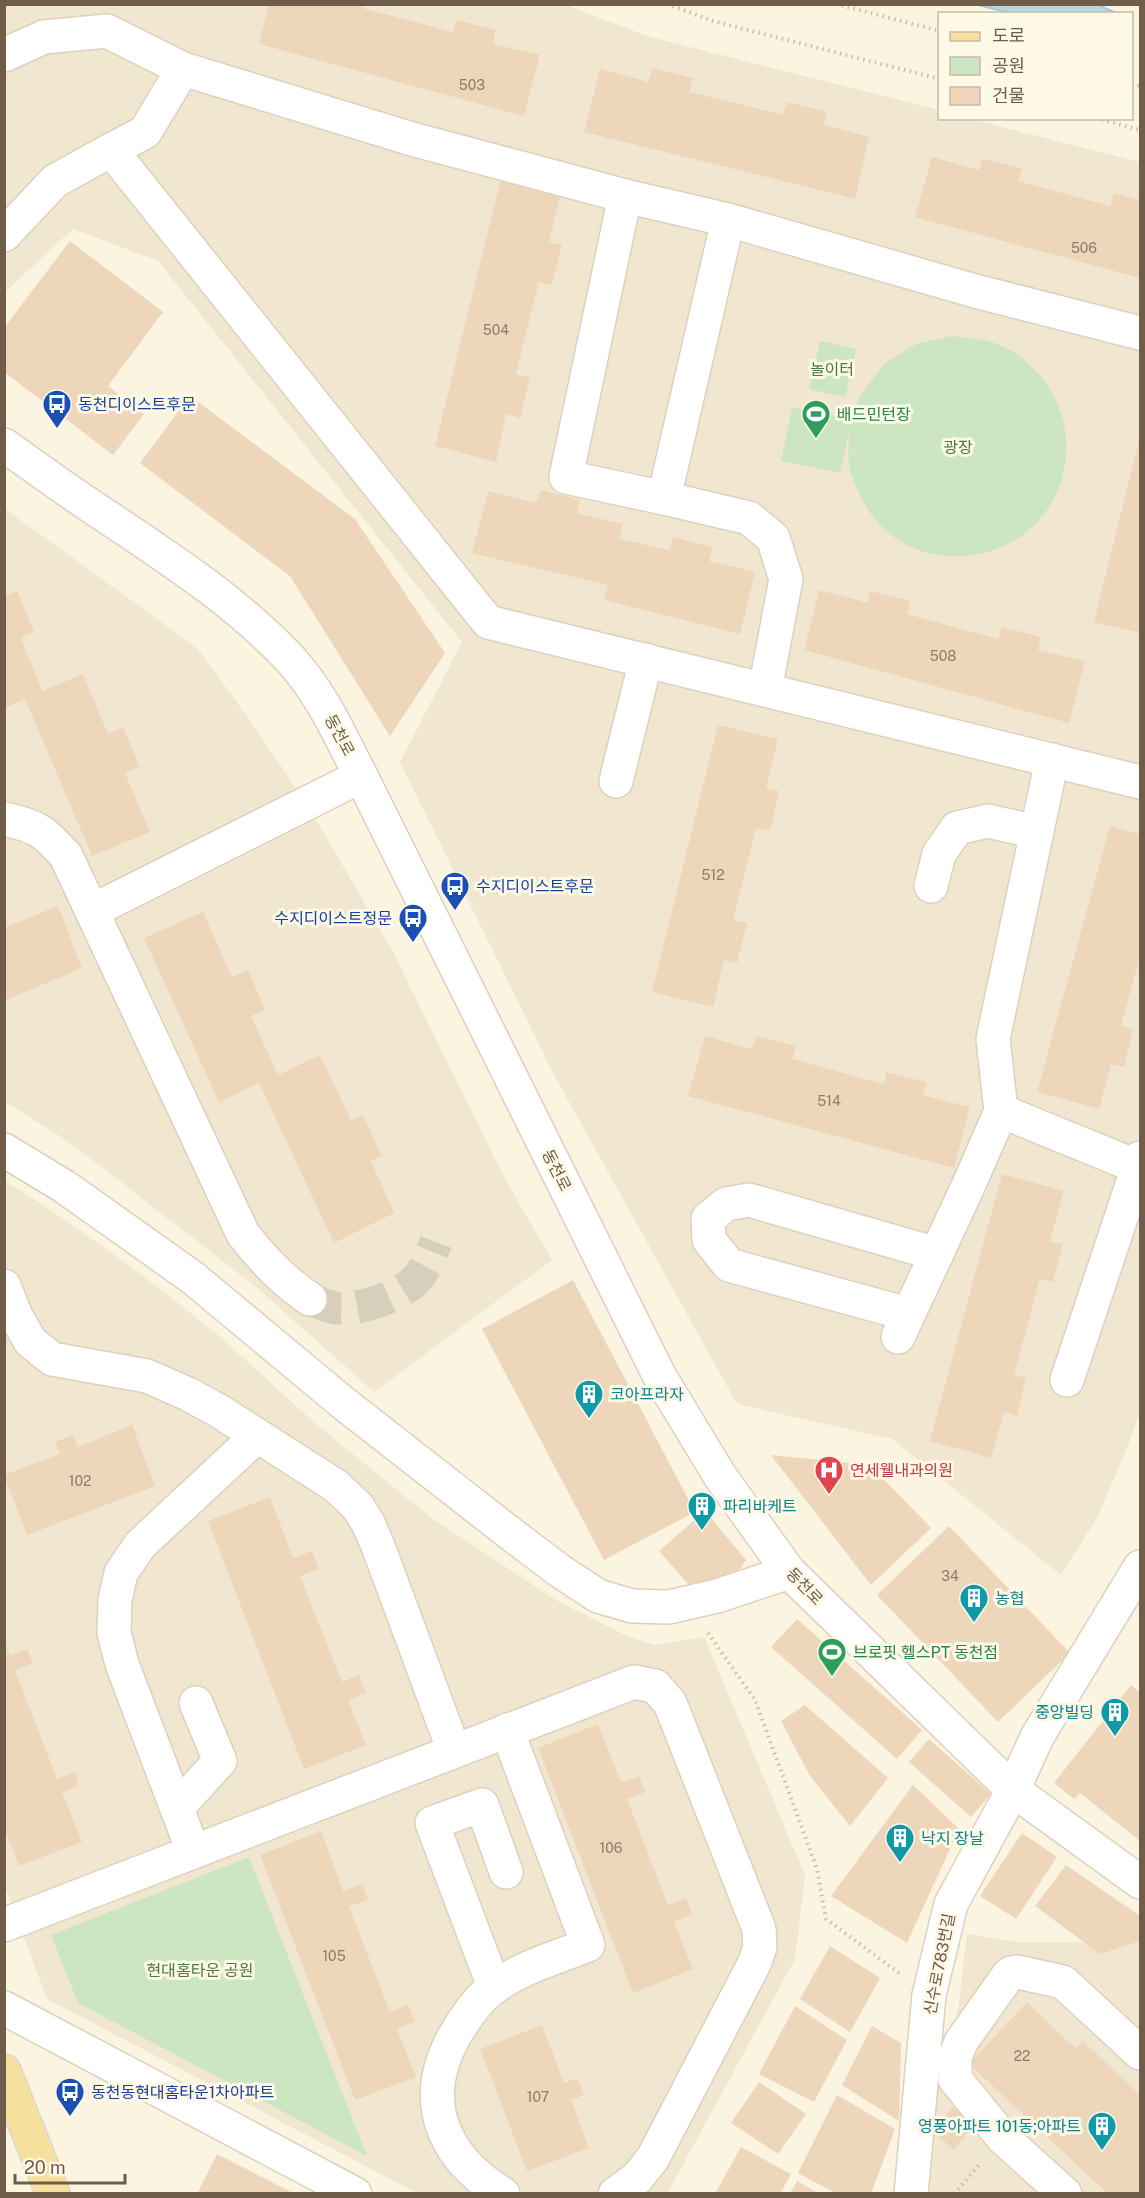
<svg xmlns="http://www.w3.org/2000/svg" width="1145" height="2198" font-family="'Public Sans','Noto Sans KR',sans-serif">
	<rect width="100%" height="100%" fill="#faf4e1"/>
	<g fill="#f1e7d0">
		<path d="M 5,5 L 566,5 L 647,36 L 939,110 L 940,118 L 971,119 L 1140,162 L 1140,1412 L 1125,1453 L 1098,1516 L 1061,1575 L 892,1439 L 737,1404 L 554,1075 L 400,762 L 462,642 L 158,261 L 73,229 L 5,292 Z"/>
		<path d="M 4,508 L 197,648 L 246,715 L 307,804 L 393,952 L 504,1177 L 552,1260 L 374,1392 L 255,1286 L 211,1252 L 95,1162 L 55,1133 L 5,1102 Z"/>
		<path d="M 5,1181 L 40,1203 L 115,1255 L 169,1296 L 218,1335 L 317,1425 L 433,1519 L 556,1600 L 625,1635 L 654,1645 L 704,1637 L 805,1875 L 795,1959 L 667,2194 L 417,2193 L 47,1999 L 5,1887 Z"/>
		<path d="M 967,1934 L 1018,1942 L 1140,1942 L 1140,2193 L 922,2194 L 927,2116 L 957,2019 Z"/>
	</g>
	<g fill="#cbe6c1">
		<path d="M 952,336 C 964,338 977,338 988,341 C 1019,349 1045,375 1057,403 C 1067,426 1069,449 1063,474 C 1045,553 943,584 883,528 C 867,513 856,490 850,469 C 847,458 849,444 849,433 L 840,473 L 781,461 L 792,407 L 851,419 L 861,394 L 884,364 L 916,344 Z"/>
		<path d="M 820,341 L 856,349 L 845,397 L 809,389 Z"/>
		<path d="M 249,1857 L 367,2156 L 78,2003 L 51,1935 Z"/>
	</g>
	<path fill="#b8d5e2" stroke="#9fc3d3" stroke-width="1.5" d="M 978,5 L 1098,5 L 1117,13 L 1009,13 Z"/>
	<g fill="#eed6bb">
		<path d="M 269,4 L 363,4 L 362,8 L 453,32 L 456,20 L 496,30 L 493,44 L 540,55 L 524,116 L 259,44 Z"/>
		<path d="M 653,68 L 693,78 L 689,92 L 783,115 L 787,102 L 827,112 L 824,125 L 869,137 L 855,199 L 584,132 L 600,69 L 648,82 Z"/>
		<path d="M 932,157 L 979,170 L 982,159 L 1022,168 L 1018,181 L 1110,206 L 1114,193 L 1140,200 L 1140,278 L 915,217 Z"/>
		<path d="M 501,179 L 561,194 L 549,242 L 562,245 L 552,285 L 539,282 L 516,374 L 530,378 L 520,418 L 506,414 L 496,462 L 435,446 Z"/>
		<path d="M 70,241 L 163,312 L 108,386 L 144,414 L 113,455 L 4,372 L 4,328 Z"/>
		<path d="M 190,396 L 355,519 L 445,653 L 390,736 L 290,576 L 140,463 Z"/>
		<path d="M 1140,436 L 1140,633 L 1094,622 Z"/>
		<path d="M 541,490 L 580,500 L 577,513 L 623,524 L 619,539 L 669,550 L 673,537 L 713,547 L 709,561 L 755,572 L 740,634 L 604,600 L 608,585 L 472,553 L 488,491 L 536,503 Z"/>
		<path d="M 819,590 L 868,603 L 870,591 L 910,601 L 907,614 L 998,639 L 1002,627 L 1041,637 L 1038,650 L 1085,661 L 1069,723 L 804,650 Z"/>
		<path d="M 17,591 L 34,632 L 21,638 L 42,691 L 83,674 L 108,734 L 123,727 L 140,767 L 125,773 L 150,832 L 92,856 L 25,699 L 4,708 L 4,596 Z"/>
		<path d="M 718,725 L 778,739 L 766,788 L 779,791 L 770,831 L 756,828 L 733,920 L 747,923 L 737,963 L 724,960 L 713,1007 L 652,992 Z"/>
		<path d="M 1110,826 L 1140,834 L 1140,956 L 1121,1026 L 1133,1029 L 1124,1067 L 1111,1064 L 1099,1109 L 1037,1092 Z"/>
		<path d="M 58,906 L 82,968 L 4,1001 L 4,928 Z"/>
		<path d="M 203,912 L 232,977 L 248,970 L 265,1010 L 251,1016 L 278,1075 L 320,1055 L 351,1120 L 363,1115 L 382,1156 L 371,1161 L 394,1213 L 334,1243 L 259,1083 L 219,1102 L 144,938 Z"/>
		<path d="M 705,1036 L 752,1049 L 756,1036 L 796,1046 L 792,1059 L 884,1084 L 886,1072 L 926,1082 L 923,1095 L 970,1107 L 954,1168 L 688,1096 Z"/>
		<path d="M 1002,1174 L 1064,1191 L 1050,1241 L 1063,1244 L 1053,1282 L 1040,1279 L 1014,1375 L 1026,1378 L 1017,1416 L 1004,1412 L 991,1458 L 930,1441 Z"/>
		<path d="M 573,1280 L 695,1512 L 604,1560 L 482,1329 Z"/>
		<path d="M 132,1425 L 155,1486 L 27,1535 L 4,1475 L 60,1454 L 55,1442 L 73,1435 L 78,1447 Z"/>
		<path d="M 771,1455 L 870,1465 L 931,1528 L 871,1585 Z"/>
		<path d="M 270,1497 L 293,1558 L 312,1551 L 319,1569 L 300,1576 L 342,1682 L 359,1675 L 366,1693 L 348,1700 L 366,1745 L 304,1769 L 208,1521 Z"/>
		<path d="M 705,1511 L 746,1560 L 733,1580 L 689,1585 L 659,1551 Z"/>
		<path d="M 949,1526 L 1070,1653 L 998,1722 L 877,1595 Z"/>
		<path d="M 797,1619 L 922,1730 L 897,1759 L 771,1647 Z"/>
		<path d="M 4,1641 L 10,1655 L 27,1649 L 33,1663 L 15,1670 L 57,1779 L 75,1772 L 79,1786 L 62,1792 L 82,1842 L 19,1866 L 4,1828 Z"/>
		<path d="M 1131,1685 L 1140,1693 L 1140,1841 L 1080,1793 L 1074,1799 L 1054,1783 Z"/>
		<path d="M 805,1705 L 888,1778 L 850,1826 L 810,1776 L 781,1721 Z"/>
		<path d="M 598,1724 L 621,1783 L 639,1776 L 645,1792 L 627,1799 L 668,1905 L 686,1898 L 692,1914 L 674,1922 L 693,1969 L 633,1993 L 538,1748 Z"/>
		<path d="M 929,1739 L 991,1794 L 971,1817 L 909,1762 Z"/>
		<path d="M 913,1785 L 959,1829 L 907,1943 L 831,1896 Z"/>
		<path d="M 321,1831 L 343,1891 L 362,1884 L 368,1899 L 349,1907 L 390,2012 L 408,2005 L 415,2022 L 397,2029 L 416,2077 L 355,2100 L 260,1855 Z"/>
		<path d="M 1022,1833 L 1057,1857 L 1016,1919 L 980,1896 Z"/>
		<path d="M 1066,1865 L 1140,1916 L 1140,1941 L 1100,1954 L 1035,1906 Z"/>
		<path d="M 830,1946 L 880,1978 L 850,2032 L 800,1999 Z"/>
		<path d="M 1027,2002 L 1075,2048 L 1066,2059 L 1083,2041 L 1140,2095 L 1140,2194 L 1108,2194 L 969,2064 Z"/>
		<path d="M 795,2006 L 847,2040 L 814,2102 L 759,2074 Z"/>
		<path d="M 542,2025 L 564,2083 L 577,2078 L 584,2095 L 571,2100 L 589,2148 L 527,2171 L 480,2049 Z"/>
		<path d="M 872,2026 L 901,2043 L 899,2121 L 842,2085 Z"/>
		<path d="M 759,2082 L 806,2114 L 778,2154 L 731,2123 Z"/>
		<path d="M 837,2095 L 895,2129 L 871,2194 L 837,2194 L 798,2173 Z"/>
		<path d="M 953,2107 L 974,2125 L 954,2150 L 932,2131 Z"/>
		<path d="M 741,2147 L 791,2174 L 780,2194 L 715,2194 Z"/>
		<path d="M 217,2154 L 295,2194 L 197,2194 Z"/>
		<path d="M 797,2181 L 820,2194 L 790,2194 Z"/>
	</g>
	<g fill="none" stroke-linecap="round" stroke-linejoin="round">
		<path stroke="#d7cebb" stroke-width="33" stroke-dasharray="33 16" stroke-linecap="butt" d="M 310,1299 C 318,1302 328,1307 336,1308 C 357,1311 394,1298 410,1285 C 424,1275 430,1257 436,1242"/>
		<g stroke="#ddd1be" stroke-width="36">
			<g id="minor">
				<path d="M 4,55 L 44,37 L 107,31 L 183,69"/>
				<path d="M 111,150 L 145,132 L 183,69 L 412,139 L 625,196 L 728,220 L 975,291 L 1140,333"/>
				<path d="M 625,196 L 566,477 L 664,498"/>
				<path d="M 728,220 L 664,498 L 749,518 L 773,538 L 786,579 L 765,690"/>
				<path d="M 4,235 L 55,181 L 111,150 L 488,622 L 1140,782"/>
				<path d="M 4,445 C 39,470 73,495 109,518 C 173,561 238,603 291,660 C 322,694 340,736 361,776 L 660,1377 L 720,1476 L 789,1572 L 1013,1790 L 1140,1882"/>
				<path d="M 616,781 L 646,660"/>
				<path d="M 4,819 C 37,826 44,831 66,856 L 243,1234 C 263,1260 283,1281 310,1299"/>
				<path d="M 931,886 L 939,854 L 957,828 L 988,821 L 1037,832"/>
				<path d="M 92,911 L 361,776"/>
				<path d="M 1001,1111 L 1138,1167 L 1140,1158"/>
				<path d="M 4,1150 L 65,1187 L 193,1278 L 342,1402 L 511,1534 L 560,1571 L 598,1596 L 632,1606 L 669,1607 L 717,1596 L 789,1572"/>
				<path d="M 4,1286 L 16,1316 L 30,1341 L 52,1359 L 147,1376 L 188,1394 L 219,1411 L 336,1486 L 358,1507 L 368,1523 L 378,1546 L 454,1751"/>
				<path d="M 908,1314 L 729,1265 L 709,1240 L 708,1219 L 726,1204 L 749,1200 L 937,1254"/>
				<path d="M 898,1337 L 970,1182 L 1001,1111 L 993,1039 L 1052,760"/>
				<path d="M 1067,1380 L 1138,1167"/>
				<path d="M 177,1808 L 220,1761 L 196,1703"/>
				<path d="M 193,1851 L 122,1664 L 114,1633 L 115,1600 L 121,1573 L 140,1545 L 257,1436"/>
				<path d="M 4,1925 L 634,1682 L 655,1686 L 670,1703 L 759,1929 L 760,1947 L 754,1964 L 653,2158 L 637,2178 L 615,2194"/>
				<path d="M 494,1987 L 432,1823 L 482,1805 L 506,1872"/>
				<path d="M 4,2008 L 355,2194"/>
				<path d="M 503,2194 C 442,2157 418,2100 455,2035 C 466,2017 478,1998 496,1986 C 522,1967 558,1957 588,1945 L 507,1730"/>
				<path d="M 911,2194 L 929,1995 L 951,1904 L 1013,1790 L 1037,1737 L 1140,1567"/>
				<path d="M 1065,2194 L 1003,2138 L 955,2079 L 955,2057 L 961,2042 L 1007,1977 L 1011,1973 L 1018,1972 L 1063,1982 L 1140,2053"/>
			</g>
		</g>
		<g stroke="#dcd8d4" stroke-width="36">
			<path id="major" d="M 4,2071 L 53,2194"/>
		</g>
		<g stroke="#d2ba9f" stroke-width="4" stroke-dasharray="1.5 4.5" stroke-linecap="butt">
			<path d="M 667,4 L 713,21 L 940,79"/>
			<path d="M 836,4 L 940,31"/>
			<path d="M 1132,83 L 1140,86"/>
			<path d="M 1096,118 L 1140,130"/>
			<path d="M 708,1633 L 755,1700 L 817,1869 L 826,1919 L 899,1973"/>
			<path d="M 954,2194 L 979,2165"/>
		</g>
		<use href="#minor" stroke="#fff" stroke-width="33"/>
		<use href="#major" stroke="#f5e19d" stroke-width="33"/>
	</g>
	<defs>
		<g id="bus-pin" transform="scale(1.5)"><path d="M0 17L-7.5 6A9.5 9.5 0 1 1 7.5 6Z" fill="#1a4fb4" stroke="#fef8e7"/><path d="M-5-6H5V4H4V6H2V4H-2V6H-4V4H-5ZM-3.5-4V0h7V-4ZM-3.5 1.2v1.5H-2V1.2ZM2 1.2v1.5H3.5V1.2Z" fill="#fff"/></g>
		<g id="stadium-pin" transform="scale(1.5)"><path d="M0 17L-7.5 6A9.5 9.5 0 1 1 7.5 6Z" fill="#2e9e5b" stroke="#fef8e7"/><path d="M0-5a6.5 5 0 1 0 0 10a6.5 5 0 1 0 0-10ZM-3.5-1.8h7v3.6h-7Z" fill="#fff"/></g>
		<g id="building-pin" transform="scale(1.5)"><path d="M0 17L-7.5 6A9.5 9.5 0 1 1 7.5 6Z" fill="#0f9aa8" stroke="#fef8e7"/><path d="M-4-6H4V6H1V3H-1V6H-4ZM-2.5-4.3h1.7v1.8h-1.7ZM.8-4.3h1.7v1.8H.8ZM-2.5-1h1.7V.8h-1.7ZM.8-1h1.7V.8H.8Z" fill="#fff"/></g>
		<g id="hospital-pin" transform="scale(1.5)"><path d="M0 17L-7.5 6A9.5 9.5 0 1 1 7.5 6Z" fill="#e0444e" stroke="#fef8e7"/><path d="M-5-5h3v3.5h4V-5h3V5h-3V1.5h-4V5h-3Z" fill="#fff"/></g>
	</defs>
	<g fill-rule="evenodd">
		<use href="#bus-pin" x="57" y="404"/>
		<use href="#stadium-pin" x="816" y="414"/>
		<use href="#bus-pin" x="455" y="886"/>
		<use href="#bus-pin" x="413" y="918"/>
		<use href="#building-pin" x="589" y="1394"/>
		<use href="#hospital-pin" x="829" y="1470"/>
		<use href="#building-pin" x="702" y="1506"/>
		<use href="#building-pin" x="974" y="1598"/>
		<use href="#stadium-pin" x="832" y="1652"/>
		<use href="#building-pin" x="1115" y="1712"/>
		<use href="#building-pin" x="900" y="1838"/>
		<use href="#bus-pin" x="70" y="2092"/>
		<use href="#building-pin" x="1102" y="2126"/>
	</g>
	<g text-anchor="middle" stroke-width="6" stroke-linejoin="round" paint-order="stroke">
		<g font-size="14" fill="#8f7b66">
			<text x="472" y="90">503</text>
			<text x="1084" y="253">506</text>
			<text x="496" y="335">504</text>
			<text x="943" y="661">508</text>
			<text x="713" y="880">512</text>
			<text x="829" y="1106">514</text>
			<text x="80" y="1486">102</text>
			<text x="950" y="1581">34</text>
			<text x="611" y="1853">106</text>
			<text x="334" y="1961">105</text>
			<text x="1022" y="2061">22</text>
			<text x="538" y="2102">107</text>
		</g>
		<g font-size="16" fill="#4e7a46" stroke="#fef8e7">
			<text x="832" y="375">놀이터</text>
			<text x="958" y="453">광장</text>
			<text x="200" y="1976">현대홈타운 공원</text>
		</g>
		<g font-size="16" fill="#164399" stroke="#fef8e7" text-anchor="start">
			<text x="78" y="410">동천디이스트후문</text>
			<text x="476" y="892">수지디이스트후문</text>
			<text x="392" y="924" text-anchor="end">수지디이스트정문</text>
			<text x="91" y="2098">동천동현대홈타운1차아파트</text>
		</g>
		<g font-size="16" fill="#27864d" stroke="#fef8e7" text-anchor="start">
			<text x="837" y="420">배드민턴장</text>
			<text x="853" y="1658">브로핏 헬스PT 동천점</text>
		</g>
		<g font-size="16" fill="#6f5d4a" stroke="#fef8e7">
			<text transform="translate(340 735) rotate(62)" y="6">동천로</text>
			<text transform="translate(557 1170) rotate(63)" y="6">동천로</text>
			<text transform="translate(805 1586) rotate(46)" y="6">동천로</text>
			<text transform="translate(939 1964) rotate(-79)" y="6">신수로783번길</text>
		</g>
		<g font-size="16" fill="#0d838f" stroke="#fef8e7" text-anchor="start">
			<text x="610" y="1400">코아프라자</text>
			<text x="723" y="1512">파리바케트</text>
			<text x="995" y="1604">농협</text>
			<text x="1094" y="1718" text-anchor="end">중앙빌딩</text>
			<text x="921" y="1844">낙지 장날</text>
			<text x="1081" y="2132" text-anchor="end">영풍아파트 101동;아파트</text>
		</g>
		<g font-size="16" fill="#be3a42" stroke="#fef8e7" text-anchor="start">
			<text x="850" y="1476">연세웰내과의원</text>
		</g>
	</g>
	<rect width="1145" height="2198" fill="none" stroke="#6f5d4a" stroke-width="12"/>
	<rect x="938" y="12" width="195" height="108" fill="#fef8e7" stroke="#c5baa8" stroke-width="1.5"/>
	<rect x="950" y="32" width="30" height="9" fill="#f5e19d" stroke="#c5baa8" stroke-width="1.5"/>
	<text x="992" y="42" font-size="18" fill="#6f5d4a">도로</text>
	<rect x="950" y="57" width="30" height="18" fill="#cbe6c1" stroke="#c5baa8" stroke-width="1.5"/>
	<text x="992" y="72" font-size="18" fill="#6f5d4a">공원</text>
	<rect x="950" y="87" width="30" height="18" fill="#eed6bb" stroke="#c5baa8" stroke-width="1.5"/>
	<text x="992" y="102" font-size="18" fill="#6f5d4a">건물</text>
	<path d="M15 2174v9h110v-9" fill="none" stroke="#6f5d4a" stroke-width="3"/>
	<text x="24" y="2174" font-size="18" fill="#6f5d4a" stroke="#fef8e7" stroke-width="4.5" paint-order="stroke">20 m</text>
</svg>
